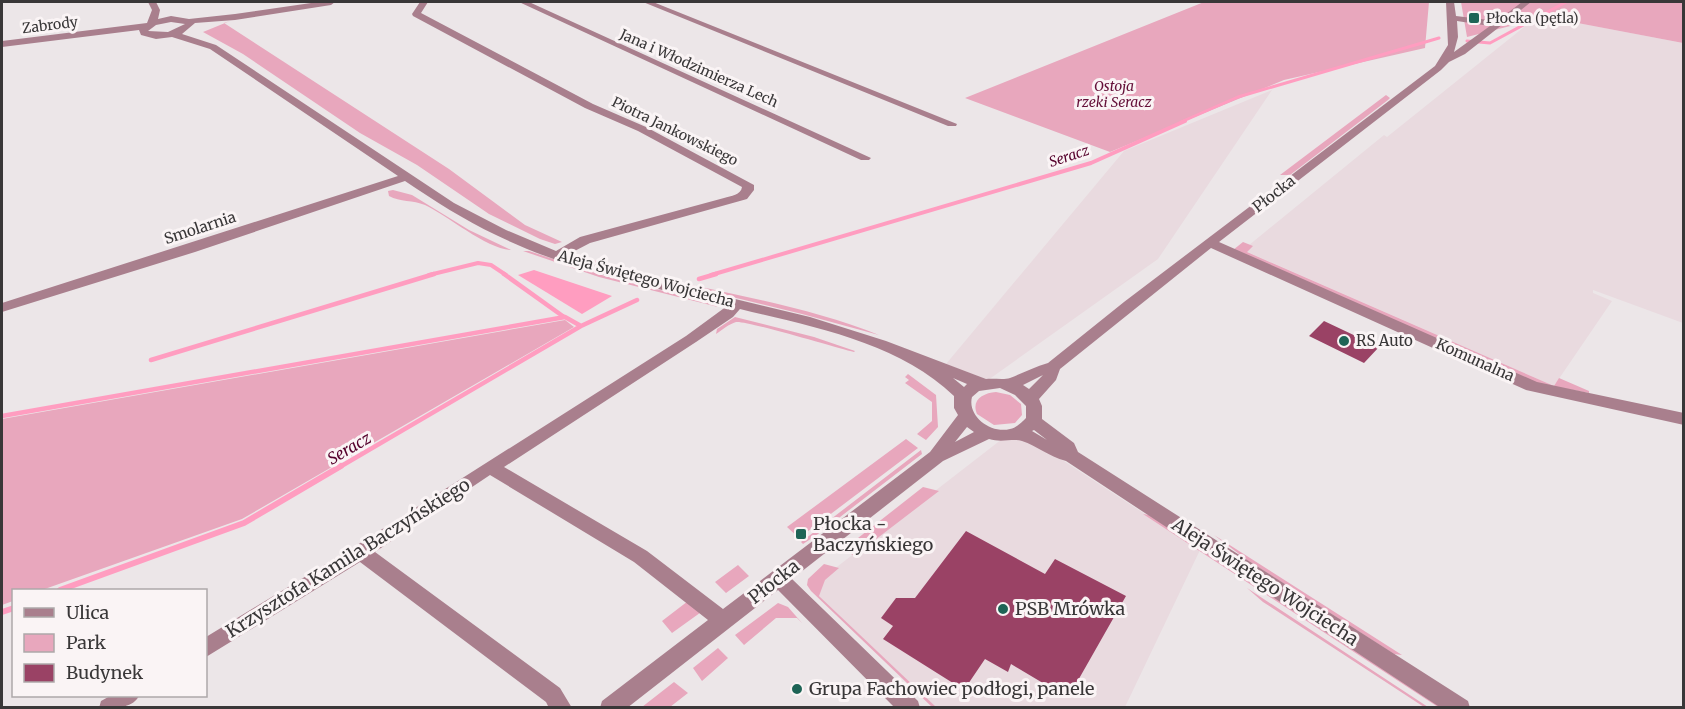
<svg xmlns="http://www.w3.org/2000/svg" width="1685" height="709" viewBox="0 0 1685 709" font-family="Merriweather,serif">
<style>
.built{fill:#e9dadf}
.green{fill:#e8a7bd}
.water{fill:#ff9dc0}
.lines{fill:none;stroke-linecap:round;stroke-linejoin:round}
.stream-far3{stroke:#ff9dc0;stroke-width:3}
.stream-far2{stroke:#ff9dc0;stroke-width:4}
.stream-far1{stroke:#ff9dc0;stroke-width:4.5}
.stream{stroke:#ff9dc0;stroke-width:6}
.building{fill:#9a4265}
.minor{fill:#a97f8d;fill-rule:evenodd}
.poi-dot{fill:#1e6456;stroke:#faf4f5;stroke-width:2}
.labels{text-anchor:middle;stroke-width:6;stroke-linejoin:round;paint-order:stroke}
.far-poi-label{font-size:14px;fill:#393738;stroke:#faf4f5;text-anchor:start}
.far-street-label{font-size:14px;fill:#393738;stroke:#faf4f5}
.far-park-label{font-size:14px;font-style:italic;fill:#640f38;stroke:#faf4f5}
.far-water-label{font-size:14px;font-style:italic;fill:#55002c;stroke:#faf4f5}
.street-label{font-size:15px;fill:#393738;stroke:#faf4f5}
.poi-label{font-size:15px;fill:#393738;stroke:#faf4f5;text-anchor:start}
.water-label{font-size:16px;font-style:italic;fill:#55002c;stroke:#faf4f5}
.near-poi-label{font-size:18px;fill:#393738;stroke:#faf4f5;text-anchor:start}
.near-street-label{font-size:18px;fill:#393738;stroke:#faf4f5}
</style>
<rect width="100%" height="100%" fill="#ece6e8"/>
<!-- built -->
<path class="built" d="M 1546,17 L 1683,43 L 1683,323 L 1593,290 L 1593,293 L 1612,301 L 1554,386 L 1243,250 L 1384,135 L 1387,137 L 1528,24 Z
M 1272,90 L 1158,259 L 988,380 L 946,364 L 1124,151 Z
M 1015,429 L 1200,550 L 1125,707 L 935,707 L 819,596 L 820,580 Z"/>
<!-- green -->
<path class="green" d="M 1204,2 L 1429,2 L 1425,48 L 1284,80 L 1110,152 L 965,98 Z
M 1461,2 L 1683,2 L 1683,43 L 1546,17 L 1467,37 Z
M 230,21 L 224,23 L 449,169 L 525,225 L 562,242 L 555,244 L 540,239 L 489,214 L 417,165 L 360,133 L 243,54 L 203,32 Z
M 1386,95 L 1390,98 L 1388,100 L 1290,175 L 1280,175 Z
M 393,190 L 412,195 L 469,230 L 511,250 C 487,249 448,216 425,205 C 413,200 400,202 389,196 L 388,191 Z
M 1243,242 L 1253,246 L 1247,252 L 1554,386 L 1559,378 L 1589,391 L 1589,393 L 1539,384 L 1233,250 Z
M 523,251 L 529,251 L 605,276 L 711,303 L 718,307 L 599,277 Z
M 572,253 C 672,288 782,296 879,335 L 802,314 L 613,268 L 578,258 Z
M 735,317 L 814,337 L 855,351 L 854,352 C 837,348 745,320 736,322 C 729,324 722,330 716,334 L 717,329 Z
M 565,320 L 574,327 L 242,519 L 42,590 L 14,590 L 13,601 L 2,605 L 2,419 Z
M 908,374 L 936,395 L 938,427 L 926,440 L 917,434 L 932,421 L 932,402 L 905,383 L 909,380 L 905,377 Z
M 996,392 L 1010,395 L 1021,404 L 1022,415 L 1015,423 L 994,425 L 977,414 C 971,400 983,393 996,392 Z
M 906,439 L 918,448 L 799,538 L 787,527 Z
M 921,450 L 922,454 L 818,534 L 803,544 L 801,542 Z
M 923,487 L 939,491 L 854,556 L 844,549 Z
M 1143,514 L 1149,515 L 1445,707 L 1438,707 Z
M 1214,535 L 1402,655 L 1394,654 L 1247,560 Z
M 824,564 L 839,568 L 825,580 L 819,596 L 936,707 L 932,707 L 811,591 L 807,585 L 808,579 Z
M 738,565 L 749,576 L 726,593 L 715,582 Z
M 1247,588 L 1428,707 L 1424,707 L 1263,602 Z
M 692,598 L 704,610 L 672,633 L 662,621 Z
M 778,603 L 788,607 L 802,623 L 797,618 L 776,618 L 744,645 L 735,635 Z
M 718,648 L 728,658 L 702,681 L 693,668 Z
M 674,682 L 688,693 L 670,707 L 642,707 Z"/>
<!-- water -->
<path class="water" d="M 534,270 L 612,296 L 582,314 L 518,275 Z"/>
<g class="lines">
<!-- stream-far3 -->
<path class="stream-far3" d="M 1467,41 L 1490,43 L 1566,2
M 1181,122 L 1238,97 L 1439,38"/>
<!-- stream-far2 -->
<path class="stream-far2" d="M 429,275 L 478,263 L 491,265 L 506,275
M 711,275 L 1091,163 L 1185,121"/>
<!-- stream-far1 -->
<path class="stream-far1" d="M 504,274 L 564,317
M 699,279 L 716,274
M 151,360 L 434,274
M 2,416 L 565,317 L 581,326
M 338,468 L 581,326 L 637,300"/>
<!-- stream -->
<path class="stream" d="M 60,590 L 244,523 L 341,466
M 2,612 L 14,608"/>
</g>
<!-- building -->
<path class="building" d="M 1324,321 L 1379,347 L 1364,363 L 1309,336 Z
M 966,531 L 1045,574 L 1055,559 L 1126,596 L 1068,698 L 1011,664 L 1008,672 L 985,659 L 964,690 L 883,639 L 893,626 L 881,618 L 896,598 L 915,598 Z"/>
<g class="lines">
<!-- minor -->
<path class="minor" d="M 148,2 L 156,2 L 160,10 L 158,19 L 171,16 L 189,19 L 235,14 L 318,2 L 335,2 L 331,5 L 235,20 L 195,23 L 182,34 L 216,45 L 454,203 L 506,230 L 556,251 L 580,237 L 724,198 C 731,196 741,195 742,187 L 638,131 L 585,108 L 413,16 L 412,14 L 420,2 L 428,2 L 421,13 L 593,104 L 646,127 L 754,185 L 754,190 L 747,199 L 590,243 L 567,255 L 615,270 L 810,317 L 886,341 L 986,379 C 993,378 1004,380 1010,378 C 1023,373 1034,367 1048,363 L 1124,302 L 1435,66 L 1448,45 L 1446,2 L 1454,2 L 1456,16 L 1497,21 L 1522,2 L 1531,2 L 1465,54 L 1449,62 L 1441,70 L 1219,242 L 1537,382 L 1684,413 L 1684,425 L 1526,390 L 1211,248 L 1060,369 L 1056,380 L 1039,399 L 1042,406 L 1042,419 L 1074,443 L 1078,452 L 1468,701 L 1470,708 L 1441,708 L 1066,461 C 1048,456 1037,446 1022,441 C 1013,438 1002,443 989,439 L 943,461 L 792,579 L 918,701 L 920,708 L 895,708 L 778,590 L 627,708 L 600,708 L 602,701 L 708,620 L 634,562 L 490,475 L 375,552 L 560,688 L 572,708 L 549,708 L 546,702 L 360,562 L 206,657 L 206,637 L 354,547 L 686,336 L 727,306 C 649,286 569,271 496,235 C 464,220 435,201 405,181 L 195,252 L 2,312 L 2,303 L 398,176 L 210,49 L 172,37 L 156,39 L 141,35 L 139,30 L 2,47 L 2,41 L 147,23 L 152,10 ZM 1457,21 L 1490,26 L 1454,52 L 1458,37 ZM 171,22 L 185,24 L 168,32 L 148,31 L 156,25 ZM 740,309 C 813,327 898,342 954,396 L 954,408 L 958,415 L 930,452 L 723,609 L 647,551 L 504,467 L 696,342 L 733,317 ZM 1043,375 L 1029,389 L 1023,385 ZM 953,378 L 967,384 L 964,387 ZM 1000,388 L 1015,395 L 1026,406 L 1026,418 C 1021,423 1016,428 1010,429 C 991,434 967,416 972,397 L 979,391 ZM 967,427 L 974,432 L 955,442 ZM 1034,430 L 1047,440 L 1032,431 Z
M 519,2 L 529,2 L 871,158 L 869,160 L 861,160 Z
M 643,2 L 653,2 L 957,124 L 956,126 L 948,126 Z
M 110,696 L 139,696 C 132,709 114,708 99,708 L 101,701 Z"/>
</g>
<!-- markers -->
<g class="poi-dot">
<rect x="1468" y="12" width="12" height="12" rx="3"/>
<circle cx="1344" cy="341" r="6"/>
<rect x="795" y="528" width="12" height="12" rx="3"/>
<circle cx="1003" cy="609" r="6"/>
<circle cx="797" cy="689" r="6"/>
</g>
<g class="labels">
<!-- far-poi labels -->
<g class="far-poi-label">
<text x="1486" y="23">Płocka (pętla)</text>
</g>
<!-- far-street labels -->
<g class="far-street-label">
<text transform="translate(50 25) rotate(-7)" y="5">Zabrody</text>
<text transform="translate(699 68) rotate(24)" y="5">Jana i Włodzimierza Lech</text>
<text transform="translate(675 131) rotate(26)" y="5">Piotra Jankowskiego</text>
</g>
<!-- far-park labels -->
<g class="far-park-label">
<text x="1114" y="91">Ostoja<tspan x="1114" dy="16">rzeki Seracz</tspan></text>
</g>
<!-- far-water labels -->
<g class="far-water-label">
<text transform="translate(1069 156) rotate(-18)" y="5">Seracz</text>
</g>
<!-- street labels -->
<g class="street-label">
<text transform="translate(1274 194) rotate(-38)" y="5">Płocka</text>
<text transform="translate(200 228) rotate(-18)" y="5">Smolarnia</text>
<text transform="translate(646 279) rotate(15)" y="5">Aleja Świętego Wojciecha</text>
<text transform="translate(1475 360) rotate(24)" y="5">Komunalna</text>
</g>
<!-- poi labels -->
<g class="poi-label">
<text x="1356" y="346">RS Auto</text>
</g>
<!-- water labels -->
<g class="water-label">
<text transform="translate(349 448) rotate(-30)" y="6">Seracz</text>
</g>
<!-- near-poi labels -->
<g class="near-poi-label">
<text x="813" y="530">Płocka -<tspan x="813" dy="21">Baczyńskiego</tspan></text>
<text x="1015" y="615">PSB Mrówka</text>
<text x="809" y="695">Grupa Fachowiec podłogi, panele</text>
</g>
<!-- near-street labels -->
<g class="near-street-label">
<text transform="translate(348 558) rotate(-32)" y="6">Krzysztofa Kamila Baczyńskiego</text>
<text transform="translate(774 582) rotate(-38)" y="6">Płocka</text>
<text transform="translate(1265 582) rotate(33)" y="6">Aleja Świętego Wojciecha</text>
</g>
</g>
<!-- border -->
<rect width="1685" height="709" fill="none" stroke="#393738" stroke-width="6"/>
<!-- legend -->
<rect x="12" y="589" width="195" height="108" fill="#faf4f5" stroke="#ada8a9" stroke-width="1.5"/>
<rect x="24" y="608" width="30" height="9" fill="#a97f8d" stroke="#ada8a9" stroke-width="1.5"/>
<text x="66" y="619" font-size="18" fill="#393738">Ulica</text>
<rect x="24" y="634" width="30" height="18" fill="#e8a7bd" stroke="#ada8a9" stroke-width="1.5"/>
<text x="66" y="649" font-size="18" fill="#393738">Park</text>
<rect x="24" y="664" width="30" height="18" fill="#9a4265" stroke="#ada8a9" stroke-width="1.5"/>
<text x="66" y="679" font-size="18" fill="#393738">Budynek</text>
</svg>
